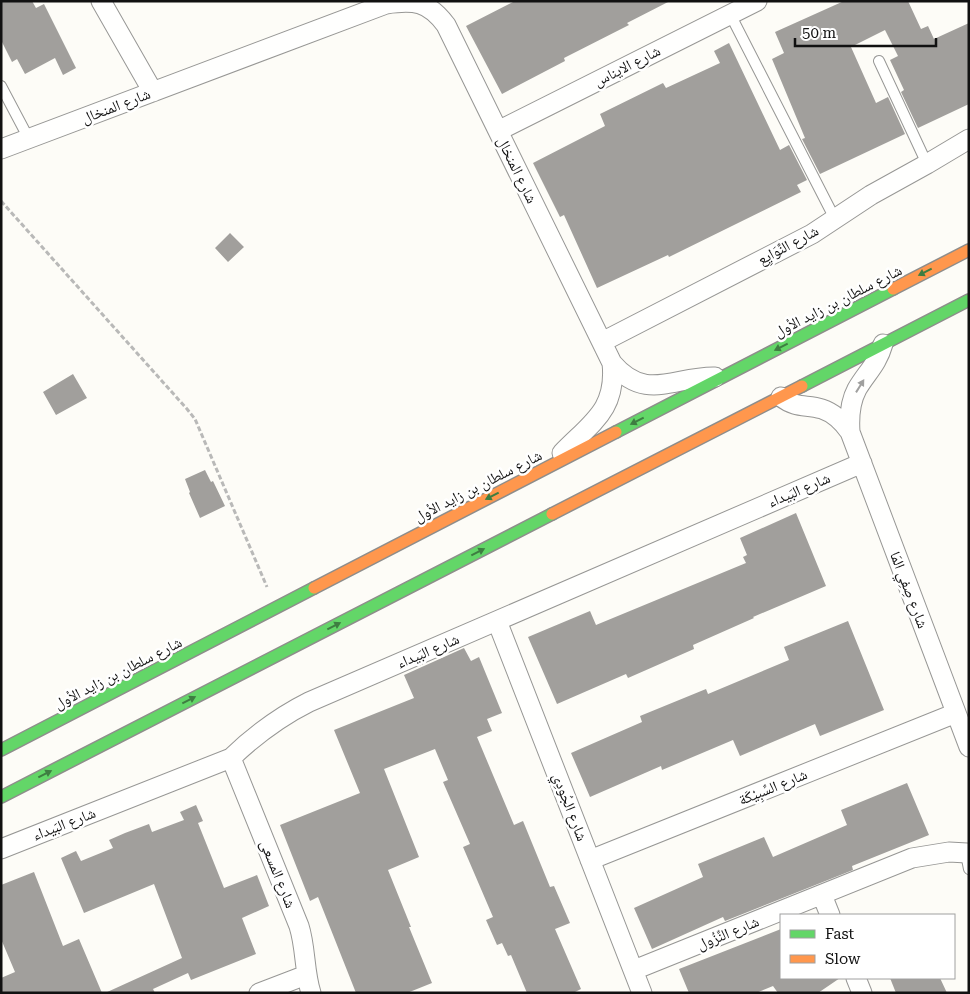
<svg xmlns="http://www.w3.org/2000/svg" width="970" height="994" viewBox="0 0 970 994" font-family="'Roboto Serif','Noto Naskh Arabic',serif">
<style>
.building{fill:#a19f9c}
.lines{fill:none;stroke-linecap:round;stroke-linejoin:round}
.lane-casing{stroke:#979795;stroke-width:12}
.street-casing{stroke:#979795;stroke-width:21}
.fast-casing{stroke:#8e8d8b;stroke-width:14}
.slow-casing{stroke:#8e8d8b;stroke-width:14}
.path{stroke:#b9b9b8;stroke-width:3;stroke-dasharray:5 2.5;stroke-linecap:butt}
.lane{stroke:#fffffe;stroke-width:10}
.street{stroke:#fffffe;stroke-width:19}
.fast{stroke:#63d668;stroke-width:11}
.slow{stroke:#ff974d;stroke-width:11}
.oneway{fill:#3e7d41}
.oneway2{fill:#a0a09f}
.labels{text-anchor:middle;stroke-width:5;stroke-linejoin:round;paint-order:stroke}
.street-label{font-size:15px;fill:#111;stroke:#fff}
</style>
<rect width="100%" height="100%" fill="#fdfcf7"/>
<!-- building -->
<path class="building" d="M 1,1 L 32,1 L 36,8 L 44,4 L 76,68 L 63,75 L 55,58 L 25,74 L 17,59 L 12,62 L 1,40 Z
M 515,1 L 670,1 L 627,23 L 629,25 L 564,58 L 565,61 L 502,94 L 466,26 Z
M 844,1 L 908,1 L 921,29 L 928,26 L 934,39 L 969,23 L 969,104 L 918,128 L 901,92 L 904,90 L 890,60 L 898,56 L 885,30 L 851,47 L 876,103 L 888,97 L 905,134 L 820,174 L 802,139 L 805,138 L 772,59 L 784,53 L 775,32 Z
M 729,43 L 780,150 L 789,145 L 807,180 L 797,185 L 801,192 L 669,257 L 668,255 L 597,288 L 564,215 L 560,217 L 533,163 L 605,126 L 600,114 L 663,83 L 666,88 L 720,63 L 714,51 Z
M 230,233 L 244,247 L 228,262 L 215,248 Z
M 73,374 L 87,398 L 56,415 L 43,392 Z
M 205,470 L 211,482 L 213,481 L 225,506 L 200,518 L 189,493 L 190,492 L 185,479 Z
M 796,513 L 826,586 L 753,617 L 754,618 L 693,645 L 694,649 L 628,678 L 626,674 L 557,704 L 528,637 L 590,611 L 596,625 L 746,563 L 743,557 L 747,555 L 740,538 Z
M 848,621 L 884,710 L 820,736 L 815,724 L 740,756 L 733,740 L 662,770 L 661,766 L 590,797 L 571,753 L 642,722 L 640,716 L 706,689 L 708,694 L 789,660 L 784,647 Z
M 464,648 L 471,661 L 479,657 L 502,713 L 487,719 L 492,731 L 477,737 L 514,825 L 523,821 L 550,887 L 554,886 L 570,923 L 555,929 L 581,989 L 573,993 L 527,993 L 511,955 L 508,956 L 502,943 L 497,945 L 486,920 L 493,917 L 463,847 L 470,844 L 443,782 L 448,780 L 435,749 L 384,769 L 419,857 L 388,870 L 411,927 L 409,927 L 432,983 L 407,993 L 356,993 L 318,897 L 310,901 L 280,825 L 360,793 L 334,730 L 414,698 L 404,675 Z
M 907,783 L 929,835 L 852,866 L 853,870 L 725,921 L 723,917 L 652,949 L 634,908 L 703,877 L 698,864 L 764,837 L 773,857 L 847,825 L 841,810 Z
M 196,805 L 203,821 L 198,823 L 224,888 L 257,875 L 269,906 L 242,918 L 256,954 L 191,980 L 188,973 L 153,989 L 155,993 L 105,993 L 182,958 L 154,884 L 84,913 L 61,858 L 76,851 L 81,861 L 113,848 L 109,840 L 125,833 L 149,824 L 152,832 L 184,820 L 180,812 Z
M 34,872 L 63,946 L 79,939 L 102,993 L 1,993 L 1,978 L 15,972 L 1,939 L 1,885 Z
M 781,929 L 781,978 L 840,978 L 818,993 L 778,993 L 773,986 L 756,993 L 689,993 L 679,969 Z
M 890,978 L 940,978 L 947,993 L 896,993 Z"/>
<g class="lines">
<defs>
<path id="lane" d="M 730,14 L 835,219
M 879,61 L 927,164
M 1,86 L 29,139
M 968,850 L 967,859 L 969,869"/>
<path id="street" d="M 101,1 L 153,92
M 498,131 L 757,1
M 1,149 L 386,4 C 414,0 428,1 446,25 L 612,363 C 646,403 674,376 715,377
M 602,342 L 812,234 L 871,195 L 927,164 L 969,139
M 781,397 C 797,409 806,404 822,409 C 834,413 843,422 850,432 L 969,747
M 850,432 C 849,417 850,402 857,389 C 867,372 877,365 883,344
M 562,453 C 591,423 617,410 612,363
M 497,621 L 642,993
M 231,758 L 299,926 C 306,948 304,971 311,993
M 1,849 L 231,758 C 255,735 279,717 309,702 L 862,463
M 590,860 L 956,713
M 822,895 L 830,915
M 634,970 L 912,858 L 949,852 L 967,853
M 856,978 L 862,993
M 259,993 L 306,975"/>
<path id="fast" d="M 802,386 L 969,300
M 616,432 L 893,289
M 1,750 L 314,588
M 1,797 L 552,514"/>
<path id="slow" d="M 893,289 L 969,250
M 552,514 L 802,386
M 314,588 L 616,432"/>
</defs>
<!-- lane casing -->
<use href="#lane" class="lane-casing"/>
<!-- street casing -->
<use href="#street" class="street-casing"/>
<!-- fast casing -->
<use href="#fast" class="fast-casing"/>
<!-- slow casing -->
<use href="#slow" class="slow-casing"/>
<!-- path -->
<path class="path" d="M 1,201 L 187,409 L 195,419 L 267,587"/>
<!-- lane -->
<use href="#lane" class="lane"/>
<!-- street -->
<use href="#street" class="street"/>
<!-- fast -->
<use href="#fast" class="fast"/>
<!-- slow -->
<use href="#slow" class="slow"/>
</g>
<!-- one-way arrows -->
<defs><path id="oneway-solid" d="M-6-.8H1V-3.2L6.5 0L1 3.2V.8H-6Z" transform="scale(1.25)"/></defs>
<g class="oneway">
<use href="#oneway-solid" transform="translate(925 272) rotate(153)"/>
<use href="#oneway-solid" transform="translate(781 347) rotate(153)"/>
<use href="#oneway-solid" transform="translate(637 421) rotate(153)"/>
<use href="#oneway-solid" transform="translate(492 496) rotate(153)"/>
<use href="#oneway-solid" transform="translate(478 552) rotate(-27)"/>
<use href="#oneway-solid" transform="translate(334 626) rotate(-27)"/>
<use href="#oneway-solid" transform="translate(189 700) rotate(-27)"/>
<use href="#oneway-solid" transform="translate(45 774) rotate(-27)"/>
</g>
<use class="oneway2" href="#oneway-solid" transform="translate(860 386) rotate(-58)"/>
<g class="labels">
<!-- street labels -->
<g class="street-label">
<text transform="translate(627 66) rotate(-27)" y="5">شارع الايناس</text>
<text transform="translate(116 106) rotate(-21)" y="5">شارع المنخال</text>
<text transform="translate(517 170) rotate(64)" y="5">شارع المنخال</text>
<text transform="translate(788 245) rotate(-28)" y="5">شارع النِّوَايِع</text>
<text transform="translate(838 301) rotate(-27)" y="5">شارع سلطان بن زايد الأول</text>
<text transform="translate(478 486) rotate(-27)" y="5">شارع سلطان بن زايد الأول</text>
<text transform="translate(799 490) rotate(-23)" y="5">شارع البَيداء</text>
<text transform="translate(909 590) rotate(69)" y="5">شارع صِفِي المَا</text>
<text transform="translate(428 651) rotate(-23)" y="5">شارع البَيداء</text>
<text transform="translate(118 673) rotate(-27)" y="5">شارع سلطان بن زايد الأول</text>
<text transform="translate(773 787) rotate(-22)" y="5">شارع السِّبِيْكَة</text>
<text transform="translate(570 807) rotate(69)" y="5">شارع الجُودِي</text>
<text transform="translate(64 824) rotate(-21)" y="5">شارع البَيداء</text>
<text transform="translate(278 874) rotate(68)" y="5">شارع المسعى</text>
<text transform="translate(728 933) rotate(-22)" y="5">شارع النِّزُول</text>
</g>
</g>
<!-- border -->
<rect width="970" height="994" fill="none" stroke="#111111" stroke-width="5"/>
<!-- legend -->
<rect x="780" y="914" width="175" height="65" fill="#ffffff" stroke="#a0a0a0"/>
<rect x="790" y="930" width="25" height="8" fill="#63d668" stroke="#a0a0a0"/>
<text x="825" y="939" font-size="15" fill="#111111">Fast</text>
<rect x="790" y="955" width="25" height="8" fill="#ff974d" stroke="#a0a0a0"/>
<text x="825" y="964" font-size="15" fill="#111111">Slow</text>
<!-- scale -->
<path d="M795 38v8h141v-8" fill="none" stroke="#111111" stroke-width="2.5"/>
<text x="802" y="38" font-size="15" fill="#111111" stroke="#ffffff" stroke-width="4" paint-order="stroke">50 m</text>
</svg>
